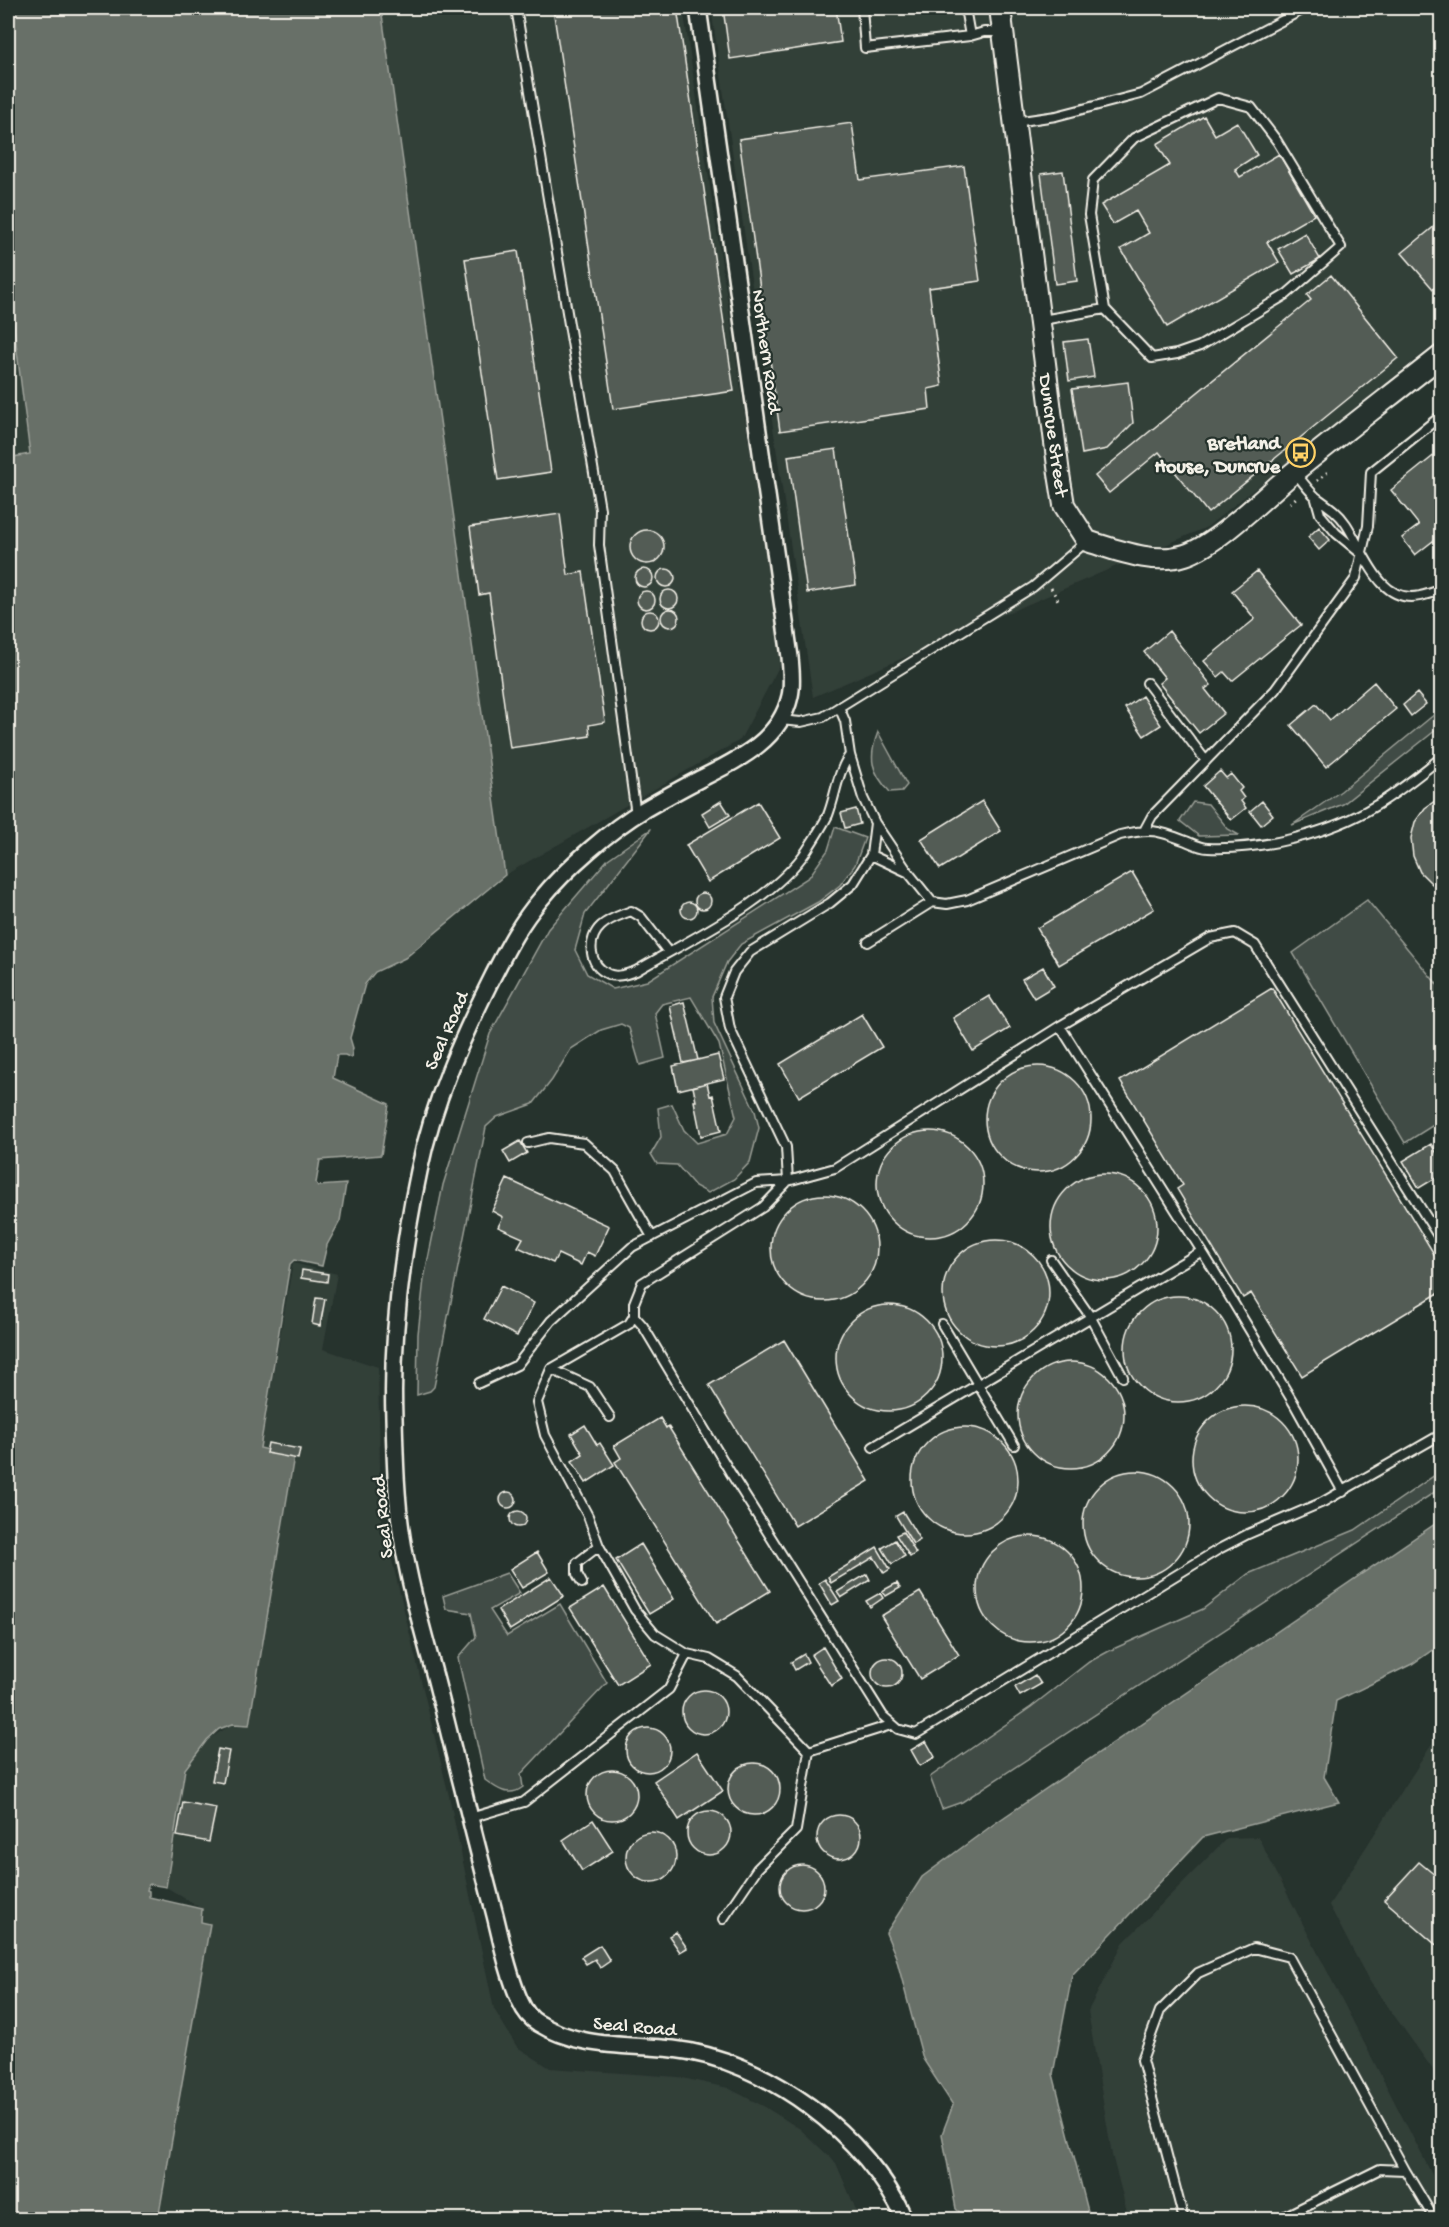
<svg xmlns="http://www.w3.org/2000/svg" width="1449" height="2227" viewBox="0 0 1449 2227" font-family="'Gochi Hand',sans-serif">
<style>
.built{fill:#333f39}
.green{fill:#414b45;stroke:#9a9e96;stroke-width:1.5}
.water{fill:#676f68;stroke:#9fa39b;stroke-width:1.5}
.building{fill:#525c55;stroke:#f4f1e8;stroke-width:1.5}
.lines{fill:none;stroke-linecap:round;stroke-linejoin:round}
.service-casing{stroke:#f4f1e8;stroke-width:12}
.minor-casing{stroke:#f4f1e8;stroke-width:20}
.tertiary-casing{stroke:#f4f1e8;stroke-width:24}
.path{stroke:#f4f1e8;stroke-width:3;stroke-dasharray:1.5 4.5;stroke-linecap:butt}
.service{stroke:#26332d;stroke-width:8}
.minor{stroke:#26332d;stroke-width:15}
.tertiary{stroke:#26332d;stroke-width:20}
.labels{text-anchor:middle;stroke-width:4.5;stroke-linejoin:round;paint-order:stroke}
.street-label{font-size:20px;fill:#f4f1e8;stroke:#26332d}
.poi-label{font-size:20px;font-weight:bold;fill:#f4f1e8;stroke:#26332d;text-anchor:end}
</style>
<rect width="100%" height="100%" fill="#26332d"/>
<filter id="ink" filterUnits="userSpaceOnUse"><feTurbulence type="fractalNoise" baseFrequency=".0167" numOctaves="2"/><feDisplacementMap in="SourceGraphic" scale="12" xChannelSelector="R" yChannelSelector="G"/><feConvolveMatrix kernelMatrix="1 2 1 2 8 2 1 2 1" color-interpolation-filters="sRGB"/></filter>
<g filter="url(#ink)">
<!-- built -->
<path class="built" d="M 381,8 L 683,8 L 782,661 L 740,740 L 505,875 Z
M 711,8 L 1441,8 L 1441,339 L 1207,527 L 813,697 Z
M 8,280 L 30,454 L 8,458 Z
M 293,1263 L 337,1274 L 323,1349 L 378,1367 L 381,1515 L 449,1796 L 494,2009 L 517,2047 L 550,2068 L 678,2077 L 728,2088 L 765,2107 L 800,2129 L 836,2163 L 860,2219 L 157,2220 L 210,1924 L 200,1922 L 202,1909 L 166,1887 L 185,1769 L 207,1740 L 233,1724 L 249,1725 L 294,1457 L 260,1448 Z
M 1441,1730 L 1441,2081 L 1368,1979 L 1329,1905 Z
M 1258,1837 L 1441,2192 L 1441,2219 L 1129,2219 L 1112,2155 L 1088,2011 L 1123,1943 L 1227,1838 Z"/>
<!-- green -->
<path class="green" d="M 1441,709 L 1441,726 L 1343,804 L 1292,825 L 1341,791 Z
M 878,732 L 907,785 L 902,791 L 890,792 C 871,772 868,758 878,732 Z
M 1193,802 L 1208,804 L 1228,829 L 1239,835 L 1199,836 L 1180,821 Z
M 835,827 L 865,838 L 855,865 L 840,885 L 818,902 L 741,944 L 727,962 L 712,997 L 714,1023 L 755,1111 L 759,1128 L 750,1162 L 734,1179 L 708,1193 L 695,1186 L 677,1165 L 657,1164 L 651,1154 L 661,1137 L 658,1108 L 672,1104 L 684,1130 L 697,1143 L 727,1134 L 736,1117 L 719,1044 L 691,997 L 662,1004 L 655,1013 L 665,1058 L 640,1065 L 629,1028 L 621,1024 L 601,1030 L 571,1049 L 552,1080 L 533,1104 L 497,1117 L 486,1127 L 434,1387 L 430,1391 L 417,1395 L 418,1334 L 424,1279 L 443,1185 L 490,1034 L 548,929 L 608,859 L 651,829 L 585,914 L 575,950 L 587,974 L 613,989 L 647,981 L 809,877 L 828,850 Z
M 1367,900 L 1441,989 L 1441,1131 L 1435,1124 L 1405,1143 L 1293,953 Z
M 1441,1471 L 1441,1488 L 962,1802 L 942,1809 L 930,1777 L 1031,1707 L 1089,1662 L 1111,1650 L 1203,1609 L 1248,1574 L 1355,1530 Z
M 507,1573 L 520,1593 L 490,1610 L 507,1636 L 560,1604 L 607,1683 L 521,1774 L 523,1787 C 509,1798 497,1789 485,1780 L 458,1658 L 476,1637 L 471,1613 L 446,1609 L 443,1596 Z"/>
<!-- water -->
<path class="water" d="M 8,8 L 381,8 L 505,875 L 405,958 L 375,972 L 365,984 L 350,1038 L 353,1048 L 351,1058 L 345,1055 L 337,1055 L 333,1078 L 389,1104 L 381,1155 L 320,1160 L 316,1183 L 318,1186 L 346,1184 L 340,1221 L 327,1245 L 322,1266 L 294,1260 L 290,1264 L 260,1448 L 294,1456 L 249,1725 L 233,1724 L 219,1729 L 207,1740 L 185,1769 L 166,1887 L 149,1884 L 147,1890 L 149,1891 L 149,1897 L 202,1909 L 201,1922 L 210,1924 L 158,2219 L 8,2219 L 8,458 L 30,454 L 8,280 Z
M 1441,1520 L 1441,1644 L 1412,1664 L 1336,1701 L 1324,1777 L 1339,1802 L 1203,1837 L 1072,1975 L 1053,2074 L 1090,2219 L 966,2219 L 956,2209 L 942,2134 L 953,2105 L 923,2059 L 896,1957 L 886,1933 L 922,1877 L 994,1824 Z"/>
<!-- building -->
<path class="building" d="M 553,8 L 677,8 L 734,391 L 613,409 Z
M 723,8 L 836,8 L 841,42 L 730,59 Z
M 1204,116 L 1215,135 L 1237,122 L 1257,155 L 1235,169 L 1240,177 L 1279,154 L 1314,215 L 1267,242 L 1279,262 L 1167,327 L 1121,249 L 1149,233 L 1136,211 L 1113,224 L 1101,205 L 1170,165 L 1157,144 Z
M 852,123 L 860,180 L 964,166 L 980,281 L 929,288 L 942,386 L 928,389 L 930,409 L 780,431 L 739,139 Z
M 1063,171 L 1077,281 L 1055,284 L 1041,174 Z
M 1436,225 L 1442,232 L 1442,282 L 1433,289 L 1402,253 Z
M 1305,233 L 1320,259 L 1293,274 L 1278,249 Z
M 518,251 L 551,472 L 498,480 L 465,259 Z
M 1331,275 L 1398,358 L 1208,513 L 1159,452 L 1109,493 L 1095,476 L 1311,300 L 1307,295 Z
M 1088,339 L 1094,377 L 1069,381 L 1064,342 Z
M 1128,382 L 1133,423 L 1107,449 L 1082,454 L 1072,389 Z
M 836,449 L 856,585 L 807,593 L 788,456 Z
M 1442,449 L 1442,541 L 1437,545 L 1433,541 L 1415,555 L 1402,538 L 1419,525 L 1391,490 Z
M 560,514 L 568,575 L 583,572 L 605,722 L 589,725 L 590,736 L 510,748 L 489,593 L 479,595 L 470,527 Z
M 1319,527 L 1330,540 L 1319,550 L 1308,537 Z
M630 547a17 17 0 1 1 34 0a17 17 0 1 1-34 0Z
M657 578a9 9 0 1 1 18 0a9 9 0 1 1-18 0Z
M635 578a9 9 0 1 1 18 0a9 9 0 1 1-18 0Z
M 1257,571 L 1301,625 L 1232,681 L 1224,672 L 1218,677 L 1204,661 L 1255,619 L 1232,591 Z
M660 599a9 9 0 1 1 18 0a9 9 0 1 1-18 0Z
M637 600a9 9 0 1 1 18 0a9 9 0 1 1-18 0Z
M661 618a9 9 0 1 1 18 0a9 9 0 1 1-18 0Z
M641 620a9 9 0 1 1 18 0a9 9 0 1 1-18 0Z
M 1169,631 L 1211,685 L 1205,689 L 1224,713 L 1199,733 L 1159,683 L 1165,678 L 1144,652 Z
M 1374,682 L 1396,709 L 1326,767 L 1291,725 L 1316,704 L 1330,720 Z
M 1417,693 L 1426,704 L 1411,716 L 1403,705 Z
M 1142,696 L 1161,725 L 1144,736 L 1125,708 Z
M 1220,771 L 1226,778 L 1231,774 L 1242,788 L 1239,791 L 1244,798 L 1241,801 L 1246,808 L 1231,820 L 1203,786 Z
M 1442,796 L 1442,890 L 1432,884 L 1420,872 L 1413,856 L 1411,838 L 1415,822 L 1425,808 Z
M 721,801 L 730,815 L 710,827 L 702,813 Z
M 982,801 L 1001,831 L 940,869 L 921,839 Z
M 1262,801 L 1273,815 L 1261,825 L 1250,811 Z
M 758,802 L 780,838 L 708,882 L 686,845 Z
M 856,809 L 860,824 L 845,828 L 841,813 Z
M 1132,872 L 1154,909 L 1059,965 L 1037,928 Z
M695 901a8 8 0 1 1 16 0a8 8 0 1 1-16 0Z
M681 910a8 8 0 1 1 16 0a8 8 0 1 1-16 0Z
M 1043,967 L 1054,986 L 1034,998 L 1022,979 Z
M 1272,988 L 1442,1267 L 1442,1291 L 1302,1376 L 1251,1293 L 1243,1298 L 1177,1189 L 1183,1185 L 1120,1081 Z
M 989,996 L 1010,1028 L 973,1051 L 953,1018 Z
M 684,1002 L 698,1060 L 683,1063 L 670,1006 Z
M 862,1014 L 882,1047 L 799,1097 L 780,1064 Z
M 718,1055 L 724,1079 L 678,1090 L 673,1066 Z
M985 1119a53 53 0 1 1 106 0a53 53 0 1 1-106 0Z
M 707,1083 L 710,1096 L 713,1095 L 721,1131 L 701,1136 L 694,1101 L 696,1101 L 693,1087 Z
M877 1184a53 53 0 1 1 106 0a53 53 0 1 1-106 0Z
M 520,1141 L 527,1153 L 510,1163 L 503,1151 Z
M 1431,1144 L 1442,1161 L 1442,1174 L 1419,1188 L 1403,1161 Z
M1051 1227a53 53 0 1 1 106 0a53 53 0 1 1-106 0Z
M 507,1179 L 609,1226 L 595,1256 L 587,1252 L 581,1265 L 558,1254 L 553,1263 L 518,1247 L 523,1238 L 498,1227 L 503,1217 L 492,1211 Z
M771 1248a53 53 0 1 1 106 0a53 53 0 1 1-106 0Z
M943 1293a53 53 0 1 1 106 0a53 53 0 1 1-106 0Z
M 302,1270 L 328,1274 L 327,1282 L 301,1278 Z
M 501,1286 L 534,1303 L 517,1336 L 484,1319 Z
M1125 1349a53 53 0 1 1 106 0a53 53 0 1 1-106 0Z
M 316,1298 L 325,1299 L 320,1326 L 312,1324 Z
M836 1358a53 53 0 1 1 106 0a53 53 0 1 1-106 0Z
M 784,1340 L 869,1481 L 795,1526 L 709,1385 Z
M1018 1415a53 53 0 1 1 106 0a53 53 0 1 1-106 0Z
M1192 1459a53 53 0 1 1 106 0a53 53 0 1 1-106 0Z
M 660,1418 L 666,1428 L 668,1426 L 770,1591 L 716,1624 L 615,1462 L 621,1458 L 614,1446 Z
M 585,1425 L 597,1445 L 600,1443 L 614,1465 L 586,1483 L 572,1461 L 583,1454 L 571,1434 Z
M912 1480a53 53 0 1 1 106 0a53 53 0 1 1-106 0Z
M 268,1443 L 300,1449 L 298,1459 L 266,1453 Z
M1083 1524a53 53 0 1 1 106 0a53 53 0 1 1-106 0Z
M500 1500a8 8 0 1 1 16 0a8 8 0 1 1-16 0Z
M510 1519a8 8 0 1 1 16 0a8 8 0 1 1-16 0Z
M 903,1512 L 920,1540 L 913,1544 L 896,1516 Z
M 903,1532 L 916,1553 L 910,1557 L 896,1535 Z
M977 1589a53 53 0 1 1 106 0a53 53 0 1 1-106 0Z
M 895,1540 L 905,1556 L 892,1564 L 882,1548 Z
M 641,1544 L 674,1599 L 649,1614 L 616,1560 Z
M 877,1547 L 890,1569 L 884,1573 L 874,1557 L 831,1583 L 828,1577 Z
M 537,1552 L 549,1572 L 522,1588 L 510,1569 Z
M 867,1574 L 870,1580 L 841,1598 L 837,1592 Z
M 551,1577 L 564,1596 L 510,1630 L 498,1610 Z
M 825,1579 L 839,1601 L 832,1605 L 819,1583 Z
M 897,1583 L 900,1588 L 886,1596 L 882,1591 Z
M 604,1587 L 651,1664 L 618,1685 L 570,1608 Z
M 920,1592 L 959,1655 L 920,1679 L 881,1616 Z
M 880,1593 L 883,1598 L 870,1607 L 866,1601 Z
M 823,1647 L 842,1679 L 831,1686 L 811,1655 Z
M 804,1654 L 808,1662 L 795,1670 L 791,1662 Z
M872 1673a15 15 0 1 1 30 0a15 15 0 1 1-30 0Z
M 1035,1675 L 1041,1684 L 1020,1696 L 1015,1687 Z
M682 1712a22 22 0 1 1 44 0a22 22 0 1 1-44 0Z
M626 1750a22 22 0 1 1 44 0a22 22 0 1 1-44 0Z
M 926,1741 L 935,1757 L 920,1766 L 911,1750 Z
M 218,1749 L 229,1751 L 223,1783 L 212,1781 Z
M 697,1752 L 723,1791 L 679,1820 L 654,1781 Z
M728 1789a26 26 0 1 1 52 0a26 26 0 1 1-52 0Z
M587 1795a25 25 0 1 1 50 0a25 25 0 1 1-50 0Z
M 183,1802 L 216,1808 L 209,1842 L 177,1836 Z
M687 1833a22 22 0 1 1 44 0a22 22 0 1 1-44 0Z
M817 1837a22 22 0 1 1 44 0a22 22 0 1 1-44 0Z
M 593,1820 L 613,1851 L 582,1871 L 563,1840 Z
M626 1857a25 25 0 1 1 50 0a25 25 0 1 1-50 0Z
M 1419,1862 L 1442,1881 L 1442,1950 L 1384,1900 Z
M780 1887a22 22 0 1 1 44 0a22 22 0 1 1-44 0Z
M 676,1932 L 687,1948 L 680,1952 L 669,1936 Z
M 600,1945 L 610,1961 L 600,1968 L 595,1959 L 586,1964 L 581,1957 Z"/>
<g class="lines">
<defs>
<path id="service" d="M 516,8 L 600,509 L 599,545 L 636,815
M 862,8 L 865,48 L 970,36 L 984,32 L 1002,32
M 965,8 L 970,36
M 1015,122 L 1056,116 L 1141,94 L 1306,8
M 1042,320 L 1105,309 L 1089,215 L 1093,180 L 1134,138 L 1218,98 L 1251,107 L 1277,141 L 1341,247 L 1287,294 L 1200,346 L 1177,354 L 1152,358 L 1105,309
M 1295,472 C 1301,480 1308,490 1316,497 C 1327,505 1338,512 1346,524 C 1364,551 1379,605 1420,596 C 1428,594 1435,593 1442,588
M 1315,496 L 1320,514 L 1336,533 L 1359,552
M 1147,683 L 1206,761
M 780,720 L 801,722 L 823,717 L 1033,587 L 1086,542
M 875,823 L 908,872 L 932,902 L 947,904 L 967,900 L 1120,835 C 1151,828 1157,830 1186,841 C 1193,844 1201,848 1208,848 C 1262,850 1329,834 1375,806 C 1399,792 1420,774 1442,757
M 1145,829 L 1152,816 L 1275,690 L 1356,578 L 1368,526 L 1371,472 L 1442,415
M 871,855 L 907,872
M 868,942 L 932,902
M 668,952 L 641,917 L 631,911 C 621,915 610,918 601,926 C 587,939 588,965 608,974 C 617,978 627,974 636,971 C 690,939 772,902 807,850 C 814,839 822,827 828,815 C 836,795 837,772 850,755
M 1060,1026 L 1213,1269 L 1296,1407 L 1343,1492
M 528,1143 L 549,1138 L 584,1143 L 615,1171 L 652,1237
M 1051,1260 L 1090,1316 L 1123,1377
M 634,1316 L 643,1326 L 730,1472 L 883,1716 L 898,1729 L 916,1734 L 1219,1549 L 1248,1534 L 1323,1502 L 1442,1434
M 942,1324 L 1014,1445
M 551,1369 L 590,1387 L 610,1417
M 479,1383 L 517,1365 L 551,1321 L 632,1247 L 756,1183 L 788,1181 L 835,1168 L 1060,1026 L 1210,938 L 1235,933 L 1255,945 L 1442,1242
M 873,1447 L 1202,1251
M 582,1583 L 577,1574 L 577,1563 L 599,1546
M 809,1751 L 891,1725
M 470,1818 L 524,1802 L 669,1689 L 687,1654
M 723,1919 L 757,1869 L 796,1830 L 809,1751 L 737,1676 L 709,1659 L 687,1654 L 655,1634 L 635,1610 L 599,1546 L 588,1516 L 545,1435 L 537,1402 L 551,1369 L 629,1324 L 634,1316 L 634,1303 L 642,1283 L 763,1207 L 788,1181 L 786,1147 L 730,1029 L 724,997 L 734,972 L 750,952 L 830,903 L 853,884 L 871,855 L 875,823 L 863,798 L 850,755 L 845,721 L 839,707
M 1184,2220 L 1142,2060 L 1160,2011 L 1198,1973 L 1254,1948 L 1289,1957 L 1405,2170
M 1277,2220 L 1380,2169 L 1405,2170 L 1435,2220"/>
<path id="minor" d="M 698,8 L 790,657 C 791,670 793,683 790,696 C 780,742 735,761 698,780 C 680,789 663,799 645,809 C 611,829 565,869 540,900 C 520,923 507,949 493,976 C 462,1038 433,1102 419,1171 C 402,1252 391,1335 394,1418 C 395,1457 396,1499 402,1537 C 409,1583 422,1628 434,1673 C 444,1711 453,1750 463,1789 C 473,1831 484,1873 495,1915 C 502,1943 508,1974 520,2001 C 524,2010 529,2018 538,2023 C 580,2049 627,2044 673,2049 C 765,2059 868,2135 905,2220"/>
<path id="tertiary" d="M 1000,8 L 1059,474 L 1064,505 L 1087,541 C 1117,550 1153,565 1185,555 C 1217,545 1267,494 1294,472 C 1343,432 1393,394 1442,355"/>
</defs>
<!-- service casing -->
<use href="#service" class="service-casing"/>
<!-- minor casing -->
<use href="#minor" class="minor-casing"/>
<!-- tertiary casing -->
<use href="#tertiary" class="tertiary-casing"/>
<!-- path -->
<path class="path" d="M 1317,481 L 1330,470
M 1290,503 L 1298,496
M 1051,588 L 1058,600"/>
<!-- service -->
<use href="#service" class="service"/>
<!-- minor -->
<use href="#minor" class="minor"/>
<!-- tertiary -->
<use href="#tertiary" class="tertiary"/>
</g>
</g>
<!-- icons -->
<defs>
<symbol id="bus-ring" viewBox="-11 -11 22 22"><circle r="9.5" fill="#26332d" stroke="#ffd166" stroke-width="1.5"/><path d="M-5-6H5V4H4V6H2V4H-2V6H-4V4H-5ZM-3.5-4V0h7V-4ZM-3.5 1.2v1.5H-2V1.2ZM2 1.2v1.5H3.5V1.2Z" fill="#ffd166"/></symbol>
</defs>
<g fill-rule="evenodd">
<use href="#bus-ring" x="1284" y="436" width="33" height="33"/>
</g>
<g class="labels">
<!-- street labels -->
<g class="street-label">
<text transform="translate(768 351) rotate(82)" y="7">Northern Road</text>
<text transform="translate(1055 435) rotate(82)" y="7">Duncrue Street</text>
<text transform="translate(445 1030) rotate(-66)" y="7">Seal Road</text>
<text transform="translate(381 1517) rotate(-96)" y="7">Seal Road</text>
<text transform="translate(635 2025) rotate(5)" y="7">Seal Road</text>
</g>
<!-- poi labels -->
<g class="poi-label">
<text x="1280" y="449">Bretland<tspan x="1280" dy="23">House, Duncrue</tspan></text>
</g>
</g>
<!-- margin -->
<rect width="1449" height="2227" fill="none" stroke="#26332d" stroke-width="30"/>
<rect x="15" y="15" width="1419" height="2197" fill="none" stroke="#f4f1e8" stroke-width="2" filter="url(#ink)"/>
</svg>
